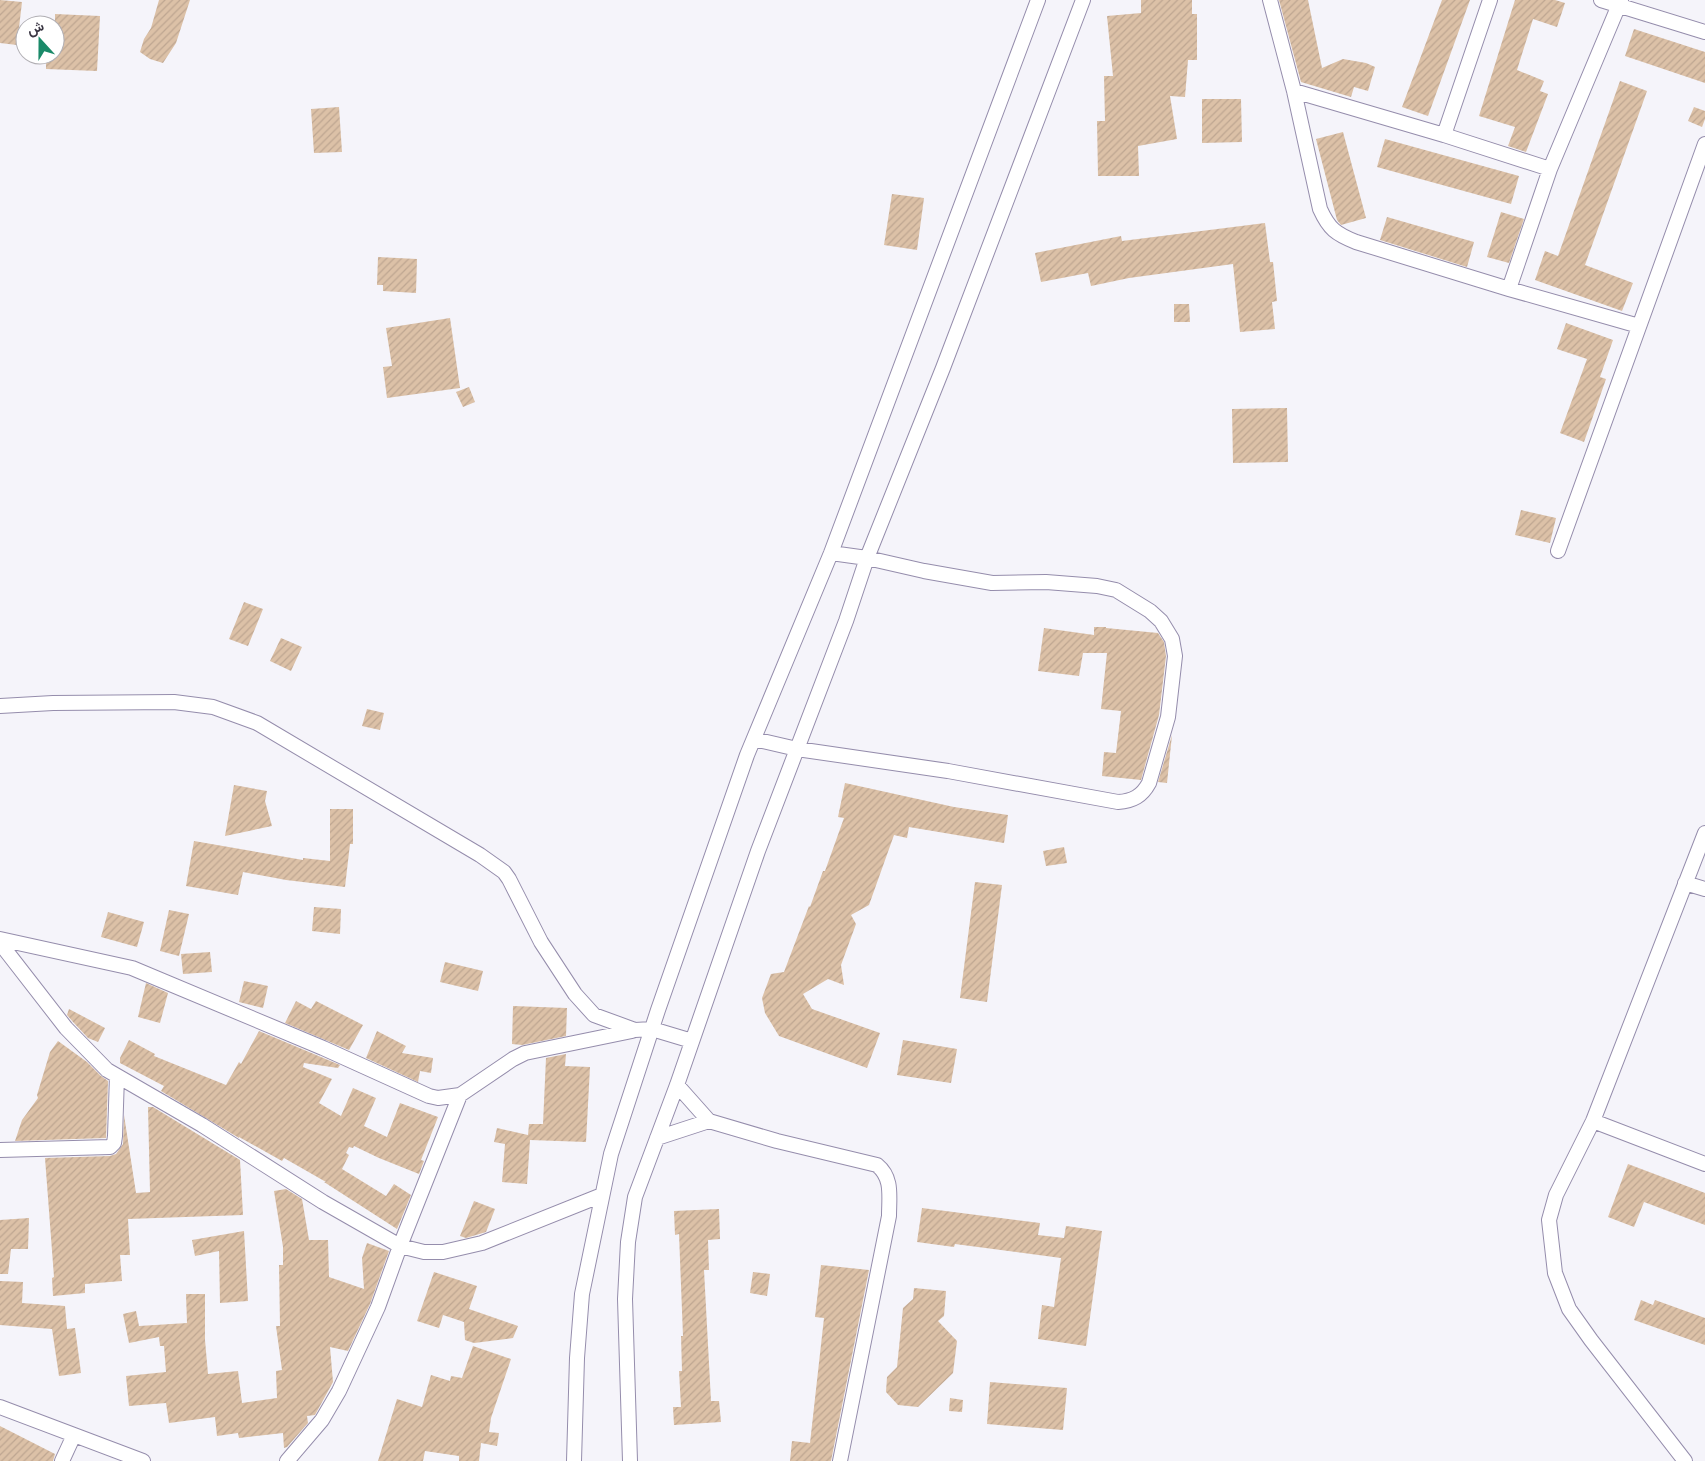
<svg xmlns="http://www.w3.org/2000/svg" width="1705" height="1461" viewBox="0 0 1705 1461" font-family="'Playfair Display',Vazirmatn,serif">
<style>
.building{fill:url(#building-hatch)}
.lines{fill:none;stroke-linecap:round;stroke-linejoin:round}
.street-casing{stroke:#958dac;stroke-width:16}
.street{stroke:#fff;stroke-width:14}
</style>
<defs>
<pattern id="building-hatch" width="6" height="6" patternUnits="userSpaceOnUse" patternTransform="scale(1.25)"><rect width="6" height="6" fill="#dcc1a7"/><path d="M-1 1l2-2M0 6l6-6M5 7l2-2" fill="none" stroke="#bea691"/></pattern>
</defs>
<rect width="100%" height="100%" fill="#f5f4fa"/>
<!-- building -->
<path class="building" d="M 0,0 L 22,2 L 17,45 L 0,43 Z
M 159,0 L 190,0 L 176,43 L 163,63 L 150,59 L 140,52 L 144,39 L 151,28 Z
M 1141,0 L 1192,0 L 1192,14 L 1197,14 L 1197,60 L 1188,60 L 1185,97 L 1170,96 L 1177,139 L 1138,146 L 1139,176 L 1098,176 L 1097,121 L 1105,121 L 1104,76 L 1113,76 L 1107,16 L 1141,13 Z
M 1279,0 L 1308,0 L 1322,68 L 1343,59 L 1366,63 L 1375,67 L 1368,91 L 1354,87 L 1351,97 L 1301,82 Z
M 1442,0 L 1470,0 L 1428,116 L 1402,107 Z
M 1515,0 L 1555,0 L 1565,3 L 1557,27 L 1533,19 L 1517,70 L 1544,81 L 1540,91 L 1548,94 L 1526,152 L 1508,146 L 1515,127 L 1479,116 Z
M 55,14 L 100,16 L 97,71 L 46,69 L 46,55 L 55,55 Z
M 1634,29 L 1705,52 L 1705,83 L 1625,56 Z
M 1620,81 L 1647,91 L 1585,265 L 1633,283 L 1622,311 L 1535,280 L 1545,251 L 1558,256 Z
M 1202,99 L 1241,99 L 1242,142 L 1202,143 Z
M 339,107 L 342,152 L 314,153 L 311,109 Z
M 1694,107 L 1705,111 L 1705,119 L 1702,127 L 1688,121 Z
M 1343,132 L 1366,218 L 1341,225 L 1337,220 L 1316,139 Z
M 1385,139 L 1519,176 L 1511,204 L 1377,167 Z
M 892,194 L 924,198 L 917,250 L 884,245 Z
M 1501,212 L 1524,219 L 1509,263 L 1487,257 Z
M 1387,217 L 1474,242 L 1467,267 L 1380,240 Z
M 1265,223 L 1270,262 L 1273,262 L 1277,301 L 1272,302 L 1275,329 L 1240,332 L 1233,264 L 1129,278 L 1091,286 L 1088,273 L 1041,282 L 1035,253 L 1121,236 L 1122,241 Z
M 378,257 L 417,259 L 416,293 L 383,291 L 383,285 L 377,285 Z
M 1174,304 L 1189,304 L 1190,322 L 1174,322 Z
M 450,318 L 460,388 L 387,398 L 383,367 L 392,366 L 386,328 Z
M 1566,323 L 1613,340 L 1600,377 L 1606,379 L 1584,442 L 1560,433 L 1587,359 L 1557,349 Z
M 469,387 L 475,402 L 463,407 L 456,392 Z
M 1287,408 L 1288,462 L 1233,463 L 1232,409 Z
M 1521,510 L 1556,518 L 1550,543 L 1515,535 Z
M 244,602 L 263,609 L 248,646 L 229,639 Z
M 1094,627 L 1106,627 L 1106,628 L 1158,633 L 1164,642 L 1166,656 L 1159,715 L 1141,780 L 1102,776 L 1104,752 L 1116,753 L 1121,711 L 1101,709 L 1107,653 L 1083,653 L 1079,676 L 1038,671 L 1044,628 L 1094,635 Z
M 281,638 L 302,647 L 291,671 L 270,661 Z
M 367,709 L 384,713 L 380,730 L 362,726 Z
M 1172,735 L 1167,783 L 1158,782 Z
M 845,783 L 954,807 L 1008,815 L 1004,843 L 909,827 L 907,838 L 894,835 L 869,905 L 851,915 L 856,924 L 841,965 L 844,985 L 828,979 L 803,994 L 812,1009 L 880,1033 L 867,1068 L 779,1036 L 765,1013 L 762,998 L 771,974 L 784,972 L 809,906 L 810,907 L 823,871 L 825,871 L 844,818 L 838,817 Z
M 234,785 L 267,791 L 265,801 L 272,826 L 225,836 Z
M 330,809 L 353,809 L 353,844 L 350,844 L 345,887 L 286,880 L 243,872 L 238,895 L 186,886 L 194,841 L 303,860 L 303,858 L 330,861 Z
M 1064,847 L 1067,863 L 1046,866 L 1043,851 Z
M 975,882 L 1002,885 L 987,1002 L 960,998 Z
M 314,907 L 341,909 L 340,934 L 312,931 Z
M 169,910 L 189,914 L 179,956 L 160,951 Z
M 108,912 L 144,922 L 137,947 L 101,937 Z
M 210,952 L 212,972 L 183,974 L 181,954 Z
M 445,962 L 483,971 L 478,991 L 440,982 Z
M 244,981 L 268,986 L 263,1008 L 239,1002 Z
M 146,983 L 168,993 L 160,1023 L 138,1017 Z
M 296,1001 L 311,1009 L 316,1001 L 363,1025 L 349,1050 L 285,1023 Z
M 513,1006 L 567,1008 L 566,1036 L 522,1045 L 512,1044 Z
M 69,1009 L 105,1028 L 98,1042 L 88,1038 L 73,1022 L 67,1015 Z
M 259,1031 L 340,1065 L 338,1068 L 304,1063 L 303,1067 L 332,1079 L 319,1103 L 341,1116 L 353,1088 L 376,1098 L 364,1126 L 387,1137 L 400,1103 L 438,1117 L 421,1160 L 424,1161 L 419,1174 L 379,1158 L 354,1146 L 353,1148 L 349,1147 L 346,1153 L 349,1155 L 342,1169 L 386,1196 L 394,1184 L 411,1195 L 397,1229 L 324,1182 L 326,1182 L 284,1158 L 282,1161 L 239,1137 L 239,1138 L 161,1091 L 164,1086 L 120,1063 L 120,1058 L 129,1040 L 155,1054 L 154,1056 L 226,1085 L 239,1062 L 241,1064 Z
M 377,1031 L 406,1046 L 402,1053 L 433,1058 L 431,1073 L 420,1071 L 418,1082 L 366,1058 Z
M 903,1040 L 957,1049 L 951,1083 L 897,1075 Z
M 58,1041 L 87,1062 L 101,1076 L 108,1081 L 106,1138 L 15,1141 L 22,1120 L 38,1098 L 37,1095 L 50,1052 Z
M 566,1054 L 565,1066 L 590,1067 L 586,1142 L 530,1140 L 527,1184 L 502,1182 L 505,1144 L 494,1142 L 497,1128 L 528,1135 L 529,1124 L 543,1124 L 546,1058 Z
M 148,1107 L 153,1107 L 240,1160 L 243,1215 L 128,1219 L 130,1255 L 120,1255 L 122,1281 L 85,1284 L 85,1293 L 53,1296 L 52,1278 L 54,1277 L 45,1158 L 110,1156 L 116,1154 L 123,1144 L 124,1115 L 136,1193 L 150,1192 Z
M 1628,1164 L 1705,1193 L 1705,1225 L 1644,1202 L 1634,1227 L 1608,1217 Z
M 286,1189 L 302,1199 L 309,1240 L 328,1240 L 329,1277 L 364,1289 L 362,1258 L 367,1243 L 389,1251 L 370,1304 L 348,1351 L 330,1347 L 333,1382 L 315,1415 L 307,1416 L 308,1423 L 287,1447 L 284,1448 L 283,1433 L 239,1438 L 238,1433 L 217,1436 L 215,1417 L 169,1423 L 166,1403 L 129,1406 L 126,1376 L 166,1372 L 164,1346 L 160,1346 L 159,1337 L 129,1343 L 123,1314 L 136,1311 L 139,1326 L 187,1323 L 186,1294 L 205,1294 L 205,1340 L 208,1374 L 238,1371 L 242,1403 L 277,1398 L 276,1371 L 282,1370 L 276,1326 L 280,1326 L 279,1265 L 283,1265 L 283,1247 L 274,1191 Z
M 474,1201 L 495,1209 L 486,1232 L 466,1238 L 460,1236 Z
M 922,1208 L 1040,1223 L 1038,1235 L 1064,1238 L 1066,1226 L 1102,1231 L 1086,1346 L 1038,1339 L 1042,1305 L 1054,1307 L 1061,1258 L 955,1244 L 954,1247 L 917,1242 Z
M 719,1209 L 720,1239 L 708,1240 L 709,1270 L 704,1270 L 711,1401 L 719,1401 L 721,1422 L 674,1425 L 673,1407 L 681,1407 L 679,1371 L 682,1371 L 681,1336 L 683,1336 L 679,1234 L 675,1235 L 674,1211 Z
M 29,1218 L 28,1249 L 11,1249 L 8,1274 L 0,1274 L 0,1220 Z
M 244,1231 L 248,1301 L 220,1303 L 219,1251 L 195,1256 L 192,1240 Z
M 821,1265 L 869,1270 L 831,1461 L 790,1461 L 792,1441 L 810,1443 L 824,1318 L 815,1317 Z
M 434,1272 L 477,1286 L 469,1309 L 518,1326 L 513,1338 L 474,1343 L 465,1340 L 464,1322 L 443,1315 L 439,1328 L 417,1321 Z
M 753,1272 L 770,1274 L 767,1296 L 750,1293 Z
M 0,1281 L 23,1282 L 22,1303 L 65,1306 L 67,1329 L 75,1328 L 81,1373 L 59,1376 L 52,1329 L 0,1325 Z
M 914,1288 L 946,1291 L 944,1316 L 938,1321 L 957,1341 L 953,1373 L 918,1407 L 898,1405 L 886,1392 L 887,1377 L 897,1367 L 903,1308 L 913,1299 Z
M 1641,1300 L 1653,1305 L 1655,1300 L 1705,1318 L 1705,1345 L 1634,1320 Z
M 473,1346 L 511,1359 L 491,1418 L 489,1432 L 499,1433 L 497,1446 L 481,1443 L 479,1461 L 459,1461 L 459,1456 L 425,1451 L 423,1461 L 378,1461 L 397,1399 L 422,1407 L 431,1375 L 450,1381 L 451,1376 L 462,1378 Z
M 990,1382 L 1067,1388 L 1063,1430 L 987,1424 Z
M 950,1398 L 963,1400 L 962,1412 L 949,1411 Z
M 0,1426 L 55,1454 L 53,1461 L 0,1461 Z"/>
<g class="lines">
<defs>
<path id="street" d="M 1270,0 L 1294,91 L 1320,209 C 1329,229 1336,234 1356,242 L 1509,289 L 1639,326
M 1601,0 L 1705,32
M 1294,91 L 1444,135 L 1490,0
M 1444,135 L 1550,169
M 1509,289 L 1550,169 L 1621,0
M 1558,551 L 1705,144
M 0,706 L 53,703 L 174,702 L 213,707 L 257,723 L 480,855 L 504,872 L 509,879 L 541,942 L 575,994 L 594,1015 L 635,1030 L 652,1029 L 692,1041
M 754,739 L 797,749 L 948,771 L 1118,802 C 1133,801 1142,796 1149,783 L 1168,717 L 1175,656 L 1172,639 L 1161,621 L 1150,611 L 1116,590 L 1097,586 L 1046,582 L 992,583 L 924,571 L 867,558 L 831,553
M 1685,883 L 1705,889
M 0,939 L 132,968 L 323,1048 L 429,1096 L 438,1098 L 460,1095 L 513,1059 L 525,1053 L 632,1031
M 0,943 L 66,1028 L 107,1070 L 202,1125 L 323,1202 L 400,1246 L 424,1252 L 443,1252 L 482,1243 L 602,1195
M 677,1085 L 709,1121 L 777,1141 L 877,1165 C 893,1178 889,1196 889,1216 L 840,1461
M 1593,1121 L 1705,1164
M 657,1138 L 709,1121
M 0,1150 L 110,1147 L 114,1143 L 115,1136 L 117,1076
M 0,1407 L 143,1461
M 62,1461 L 74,1435
M 287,1461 L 322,1420 L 339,1391 L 378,1307 L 400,1246 L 460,1095
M 574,1461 L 577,1358 L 582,1294 L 611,1154 L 658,1010 L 747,755 L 831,553 L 1038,0
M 630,1461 L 625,1299 L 628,1242 L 635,1197 L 677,1085 L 758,851 L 846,621 L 867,558 L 943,368 L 1083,0
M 1685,1461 L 1591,1340 L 1569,1309 L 1555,1273 L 1549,1220 L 1556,1195 L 1593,1121 L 1705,833"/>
</defs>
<!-- street casing -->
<use href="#street" class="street-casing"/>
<!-- street -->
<use href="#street" class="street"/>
</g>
<!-- north arrow -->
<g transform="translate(40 40) rotate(339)"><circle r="24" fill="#ffffff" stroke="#b1afb4"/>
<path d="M0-4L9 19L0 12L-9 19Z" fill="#1a8a69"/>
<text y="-8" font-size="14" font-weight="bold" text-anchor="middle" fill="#3b3744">ش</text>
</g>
</svg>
